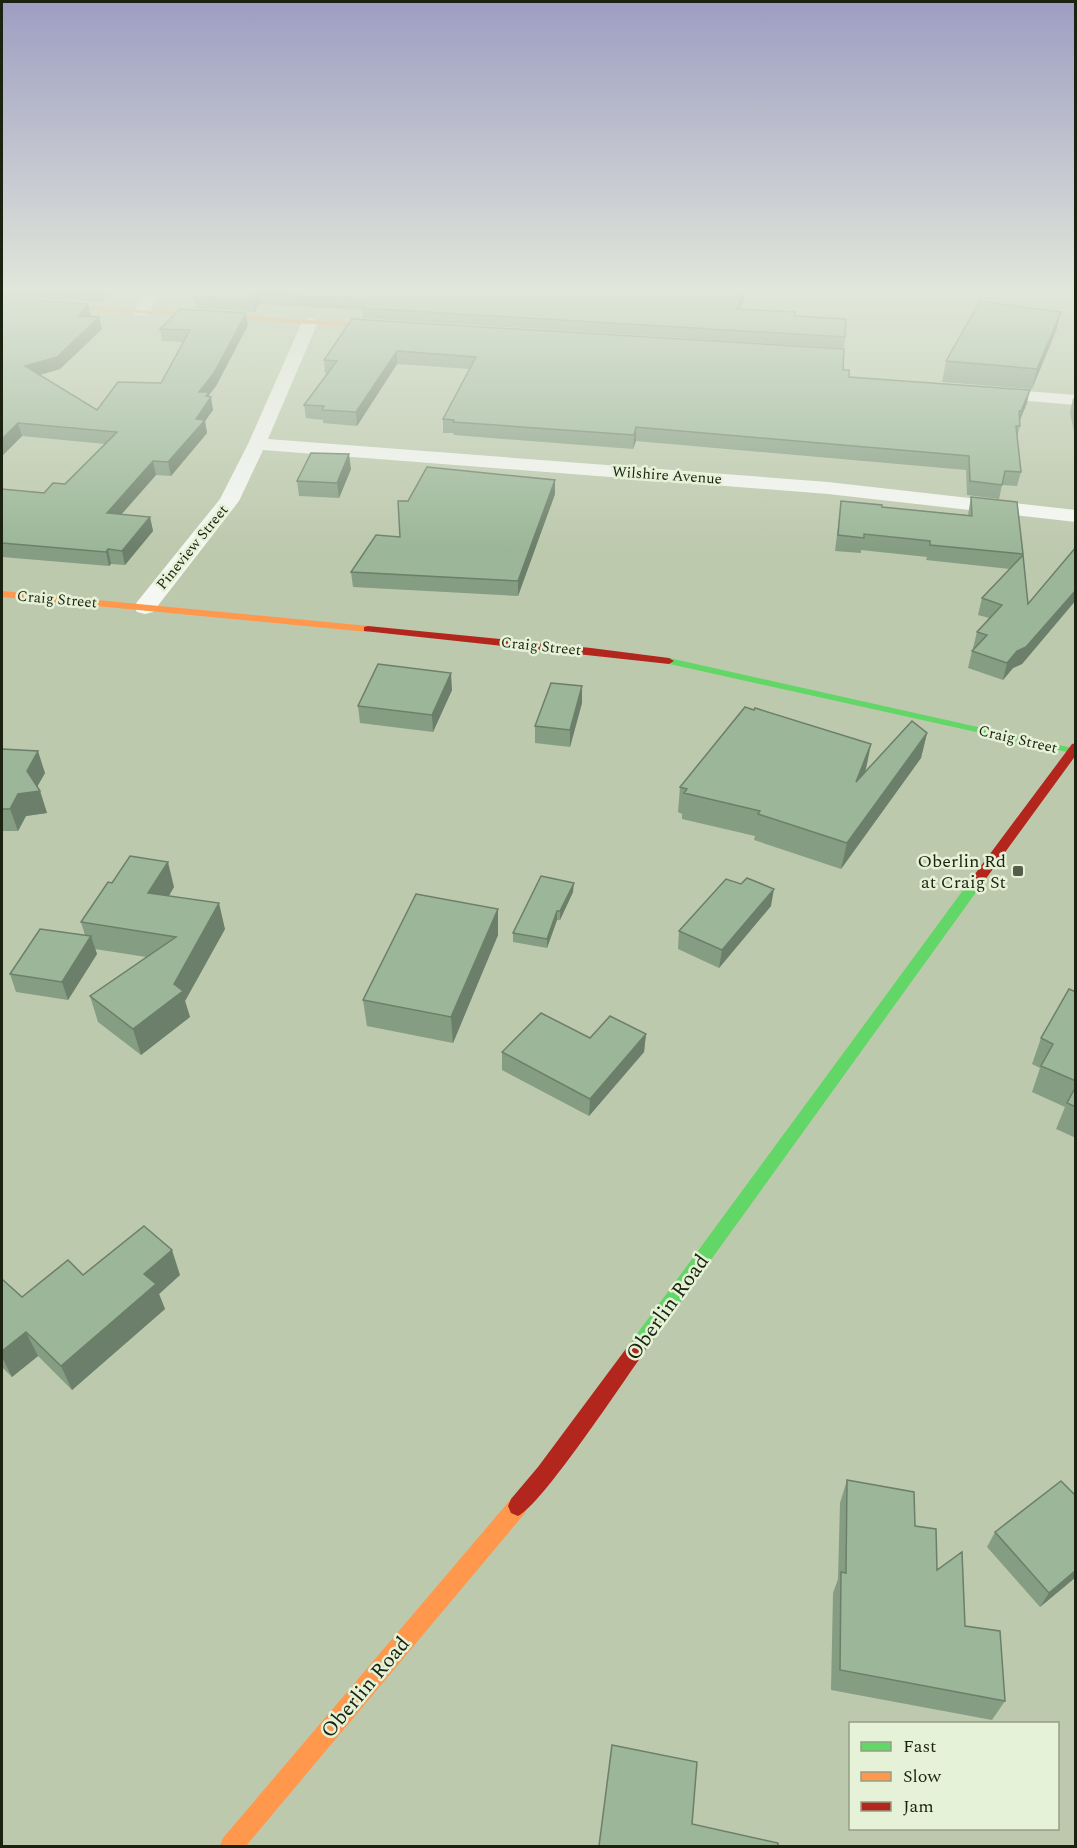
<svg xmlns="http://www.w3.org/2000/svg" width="1077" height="1848" viewBox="0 0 1077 1848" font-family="Spectral,serif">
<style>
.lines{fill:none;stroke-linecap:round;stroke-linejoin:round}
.street{fill:#f5f7f3;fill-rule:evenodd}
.fast{fill:#63d668;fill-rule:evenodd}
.slow{fill:#ff974d;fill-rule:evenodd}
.jam{fill:#b3261e;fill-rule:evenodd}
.wall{fill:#859d83}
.shaded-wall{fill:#6c7f6a}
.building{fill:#9bb698;stroke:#6c7f6a;stroke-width:1.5}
.poi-dot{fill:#545d47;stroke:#e5f2d7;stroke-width:2}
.labels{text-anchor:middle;stroke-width:5;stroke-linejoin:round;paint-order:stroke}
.far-street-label{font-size:15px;fill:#1b2310;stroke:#e5f2d7}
.poi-label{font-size:18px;fill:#1b2310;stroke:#e5f2d7;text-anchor:end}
.near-street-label{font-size:21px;fill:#1b2310;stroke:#e5f2d7}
</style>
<rect width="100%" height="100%" fill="#bdc9ad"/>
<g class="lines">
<!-- street -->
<path class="street" d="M 147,290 L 162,290 L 147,315 L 135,315 L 133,312 Z
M 310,317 L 318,322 L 268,439 L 828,482 L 1076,510 L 1076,522 L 828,494 L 263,450 L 239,501 L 153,612 L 145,614 L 137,612 L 134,607 L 137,602 L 220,499 L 248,444 L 302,322 Z
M 988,388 L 1076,395 L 1076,405 L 982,397 L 979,393 L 982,389 Z"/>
<!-- fast -->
<path class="fast" d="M 669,658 L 1072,748 L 1076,748 L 1076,754 L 665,663 L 665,659 Z
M 977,877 L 982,878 L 984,881 L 982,884 L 643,1354 L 637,1356 L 631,1354 L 628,1348 L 631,1342 L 972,878 Z"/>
<!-- slow -->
<path class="slow" d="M 43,304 L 393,325 L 397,327 L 393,329 L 41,307 Z
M 2,591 L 368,626 L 373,629 L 368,632 L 2,597 Z
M 518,1496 L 525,1499 L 528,1506 L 525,1513 L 246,1846 L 220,1846 L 223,1838 L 511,1499 Z"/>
<!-- jam -->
<path class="jam" d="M 368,626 L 591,648 L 669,658 L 674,661 L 669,664 L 364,631 L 364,627 Z
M 1076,743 L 1076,755 L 982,884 L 972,884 L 970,881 L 972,878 L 1072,744 Z
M 637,1340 L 643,1342 L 646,1348 L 643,1354 C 623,1382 541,1506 518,1516 L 511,1513 L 508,1506 L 511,1499 L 538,1467 L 631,1342 Z"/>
</g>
<!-- wall -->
<path class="wall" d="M 2,290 L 111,290 L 102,302 L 12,297 L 5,299 L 88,304 L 90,316 L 102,329 L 60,369 L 40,375 L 97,410 L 161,383 L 183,342 L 162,341 L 160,329 L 248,325 L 216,386 L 209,395 L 213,410 L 205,421 L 207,433 L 171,476 L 156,475 L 121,515 L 150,517 L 153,531 L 125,565 L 111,564 L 109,566 L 2,557 L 2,489 L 44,493 L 65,484 L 105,444 L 22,436 L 2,456 Z
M 202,290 L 744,300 L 740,309 L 795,316 L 845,337 L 844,348 L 362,318 L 362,310 L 259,304 L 255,312 L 196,308 L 194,298 Z
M 1061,312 L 1056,331 L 1032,389 L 942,382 L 946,361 Z
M 352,319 L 843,370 L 849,377 L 1027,403 L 1019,421 L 1020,426 L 1017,437 L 1021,472 L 1017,486 L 1002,485 L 999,499 L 967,495 L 966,470 L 636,441 L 633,449 L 454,435 L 453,433 L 443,433 L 443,419 L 470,369 L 397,364 L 357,426 L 323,423 L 323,420 L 306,418 L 304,405 L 327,373 L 325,373 L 324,360 Z
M 1073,398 L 1076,399 L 1076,441 L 1070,413 Z
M 351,469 L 339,498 L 299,496 L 297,481 Z
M 555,494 L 518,596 L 353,587 L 351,572 L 400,537 Z
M 971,497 L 1023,554 L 1028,604 L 1076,547 L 1076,600 L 1022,664 L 1013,668 L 1003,680 L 968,668 L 972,651 L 974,649 L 973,648 L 977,632 L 989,618 L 978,615 L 982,598 L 1010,569 L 926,560 L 927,557 L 861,550 L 861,553 L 835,551 L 841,501 L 882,507 L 968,515 Z
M 582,686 L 582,703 L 570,747 L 535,743 L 535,726 Z
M 452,690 L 433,732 L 360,723 L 358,706 Z
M 927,733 L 921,758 L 841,869 L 754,840 L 755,836 L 682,819 L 682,814 L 678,812 L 680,787 L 871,744 L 864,774 Z
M 2,749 L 45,773 L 37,787 L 40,791 L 47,813 L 26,816 L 18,831 L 2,831 Z
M 741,884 L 771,906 L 719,968 L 678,949 L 679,931 Z
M 174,887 L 169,896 L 225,929 L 185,1001 L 190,1017 L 141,1055 L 98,1022 L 90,996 L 146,957 L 95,949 L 97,954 L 68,1000 L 16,992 L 10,974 L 85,935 L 81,922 Z
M 573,892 L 560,920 L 557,920 L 547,948 L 513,942 L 513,933 Z
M 498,909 L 498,935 L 453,1043 L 367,1026 L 363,1000 Z
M 1076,992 L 1076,1138 L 1056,1129 L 1065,1107 L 1032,1092 L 1040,1068 L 1032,1064 L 1041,1038 Z
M 646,1034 L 644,1052 L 589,1116 L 502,1070 L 502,1052 L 590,1038 Z
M 83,1275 L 180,1275 L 159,1294 L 165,1309 L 72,1390 L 38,1356 L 12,1377 L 2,1367 L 2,1281 L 22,1297 Z
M 847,1480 L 915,1526 L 965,1626 L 1005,1701 L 992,1720 L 831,1690 L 833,1593 L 838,1579 L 840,1503 Z
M 995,1532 L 1076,1577 L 1040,1607 L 987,1547 Z"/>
<!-- shaded-wall -->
<path class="shaded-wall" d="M 2,290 L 10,290 L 12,297 L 6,298 L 2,303 Z
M 99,290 L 111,290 L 102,302 L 99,291 Z
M 745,290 L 746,290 L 744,300 L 735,319 L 736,309 Z
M 258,294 L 259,304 L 255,312 L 254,301 Z
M 88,304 L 91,316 L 81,328 L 79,316 Z
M 1061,312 L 1056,331 L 1032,389 L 1037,369 Z
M 246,313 L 248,325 L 216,386 L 209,395 L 210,399 L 211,397 L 213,410 L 205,421 L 207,433 L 171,476 L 168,462 L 196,419 L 199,392 Z
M 99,317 L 102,329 L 60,369 L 29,378 L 25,366 Z
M 397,351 L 397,364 L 357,426 L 356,412 Z
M 1030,390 L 1027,403 L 1018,425 L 1021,411 Z
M 18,423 L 22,436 L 2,456 L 2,439 Z
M 636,427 L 636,441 L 633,449 L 634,435 Z
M 349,454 L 351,469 L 339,498 L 337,483 Z
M 153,461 L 156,475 L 110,527 L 107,513 Z
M 555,480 L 555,494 L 518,596 L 518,581 Z
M 150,517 L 153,531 L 125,565 L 122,551 Z
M 108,549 L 111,564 L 109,566 L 106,552 Z
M 1076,590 L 1076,600 L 1022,664 L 1013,668 L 1003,680 L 1007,663 L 1017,651 Z
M 451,673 L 452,690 L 433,732 L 432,715 Z
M 582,686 L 582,703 L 570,747 L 570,730 Z
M 927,733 L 921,758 L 841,869 L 847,843 Z
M 871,744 L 866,769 L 851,808 L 856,782 Z
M 38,751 L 45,773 L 34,792 L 40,791 L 47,813 L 26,816 L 18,831 L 10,809 L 27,771 Z
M 168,862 L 174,887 L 155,919 L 148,893 Z
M 574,883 L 573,892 L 560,920 L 560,911 Z
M 774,889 L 771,906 L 719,968 L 722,950 Z
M 219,903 L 225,929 L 185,1001 L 190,1017 L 141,1055 L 133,1029 L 174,984 Z
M 498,909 L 498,935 L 453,1043 L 451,1017 Z
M 557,911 L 557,920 L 547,948 L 547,939 Z
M 91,936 L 97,954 L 68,1000 L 62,982 Z
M 646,1034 L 644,1052 L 589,1116 L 590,1099 Z
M 172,1250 L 180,1275 L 159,1294 L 165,1309 L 72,1390 L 61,1366 L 144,1274 Z
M 26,1332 L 38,1356 L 12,1377 L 2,1357 L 2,1351 Z
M 1076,1570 L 1076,1577 L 1040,1607 L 1049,1593 Z"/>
<!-- building -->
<path class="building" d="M 202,290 L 745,290 L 736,309 L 795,312 L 795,316 L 846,319 L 845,337 L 361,308 L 367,300 L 258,294 L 254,301 L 194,298 Z
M 2,296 L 3,298 L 88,304 L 79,316 L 99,317 L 57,357 L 25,366 L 97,410 L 118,382 L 161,383 L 190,330 L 160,329 L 180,309 L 246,313 L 214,373 L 199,392 L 209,392 L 206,396 L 211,397 L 196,419 L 205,420 L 168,462 L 153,461 L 107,513 L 150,517 L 122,551 L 108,549 L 106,552 L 2,543 L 2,489 L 44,493 L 53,483 L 65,484 L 117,432 L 18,423 L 2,439 Z
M 980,301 L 1061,312 L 1037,369 L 946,361 Z
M 352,319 L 844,349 L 843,370 L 849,370 L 849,377 L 1030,390 L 1021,411 L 1019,411 L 1020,426 L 1016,426 L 1021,472 L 1005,471 L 1002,485 L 970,481 L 969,456 L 636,427 L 634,435 L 453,422 L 454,420 L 443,419 L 476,357 L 397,351 L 356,412 L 322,410 L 324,406 L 304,405 L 337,361 L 324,360 Z
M 311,453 L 349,454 L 337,483 L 297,481 Z
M 427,467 L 555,480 L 518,581 L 351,572 L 376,535 L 400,537 L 398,501 L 408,501 Z
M 971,497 L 1017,502 L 1023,554 L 930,545 L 930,541 L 864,534 L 864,538 L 838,535 L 841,501 L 882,505 L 882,507 L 972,516 Z
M 1076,547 L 1076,590 L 1026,647 L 1017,651 L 1007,663 L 972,651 L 987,635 L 977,632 L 1002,605 L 982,598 L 1023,555 L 1028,604 Z
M 378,664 L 451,673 L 432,715 L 358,706 Z
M 551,683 L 582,686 L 570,730 L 535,726 Z
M 745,707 L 754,710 L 755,708 L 871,744 L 856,782 L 912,721 L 927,733 L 847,843 L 758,814 L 760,811 L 684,793 L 687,789 L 680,787 Z
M 2,749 L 38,751 L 27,771 L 40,791 L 18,794 L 10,809 L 2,809 Z
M 130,856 L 168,862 L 148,893 L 219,903 L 174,984 L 183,991 L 133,1029 L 90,996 L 176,937 L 81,922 L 108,882 L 112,883 Z
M 541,876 L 574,883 L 560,911 L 557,911 L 547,939 L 513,933 Z
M 747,878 L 774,889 L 722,950 L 679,931 L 726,879 L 741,884 Z
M 416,894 L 498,909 L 451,1017 L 363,1000 Z
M 40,929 L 91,936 L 62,982 L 10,974 Z
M 1069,989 L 1076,992 L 1076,1081 L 1041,1066 L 1053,1044 L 1041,1038 Z
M 541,1013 L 590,1038 L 610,1016 L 646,1034 L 590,1099 L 502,1052 Z
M 1076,1086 L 1076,1107 L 1067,1103 Z
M 144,1226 L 172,1250 L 144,1274 L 156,1284 L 61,1366 L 26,1332 L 2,1351 L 2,1281 L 3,1280 L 22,1297 L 68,1260 L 83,1275 Z
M 847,1480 L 914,1492 L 915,1526 L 936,1529 L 937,1570 L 962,1552 L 965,1626 L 1000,1631 L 1005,1701 L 840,1670 L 841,1572 L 846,1573 Z
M 1061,1481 L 1076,1496 L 1076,1570 L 1049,1593 L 995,1532 Z
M 612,1745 L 697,1762 L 692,1824 L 778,1843 L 778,1846 L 599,1846 Z"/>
<!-- sky -->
<linearGradient id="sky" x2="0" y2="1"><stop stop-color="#9e9dc2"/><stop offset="0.53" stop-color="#e1e7da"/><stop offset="1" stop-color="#e1e7da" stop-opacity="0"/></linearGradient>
<rect width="1077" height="549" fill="url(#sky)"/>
<!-- markers -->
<rect class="poi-dot" x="1012" y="865" width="12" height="12" rx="3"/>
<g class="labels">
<!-- far-street labels -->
<g class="far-street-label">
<text transform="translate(667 475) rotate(4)" y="5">Wilshire Avenue</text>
<text transform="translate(192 547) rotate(-51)" y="5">Pineview Street</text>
<text transform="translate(57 599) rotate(5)" y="5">Craig Street</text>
<text transform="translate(541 646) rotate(6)" y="5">Craig Street</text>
<text transform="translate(1018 739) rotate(13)" y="5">Craig Street</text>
</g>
<!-- poi labels -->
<g class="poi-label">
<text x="1006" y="867">Oberlin Rd<tspan x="1006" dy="21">at Craig St</tspan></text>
</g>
<!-- near-street labels -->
<g class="near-street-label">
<text transform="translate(667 1307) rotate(-54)" y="7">Oberlin Road</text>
<text transform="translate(365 1687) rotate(-50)" y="7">Oberlin Road</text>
</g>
</g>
<!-- border -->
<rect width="1077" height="1848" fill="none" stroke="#1b2310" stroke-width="6"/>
<!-- legend -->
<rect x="849" y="1722" width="210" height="108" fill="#e5f2d7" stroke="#949f87" stroke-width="1.5"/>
<rect x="861" y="1742" width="30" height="9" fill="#63d668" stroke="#949f87" stroke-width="1.5"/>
<text x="903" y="1752" font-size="18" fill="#1b2310">Fast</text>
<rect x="861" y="1772" width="30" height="9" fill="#ff974d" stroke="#949f87" stroke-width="1.5"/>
<text x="903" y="1782" font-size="18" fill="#1b2310">Slow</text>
<rect x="861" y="1802" width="30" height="9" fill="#b3261e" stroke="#949f87" stroke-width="1.5"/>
<text x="903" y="1812" font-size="18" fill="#1b2310">Jam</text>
</svg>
